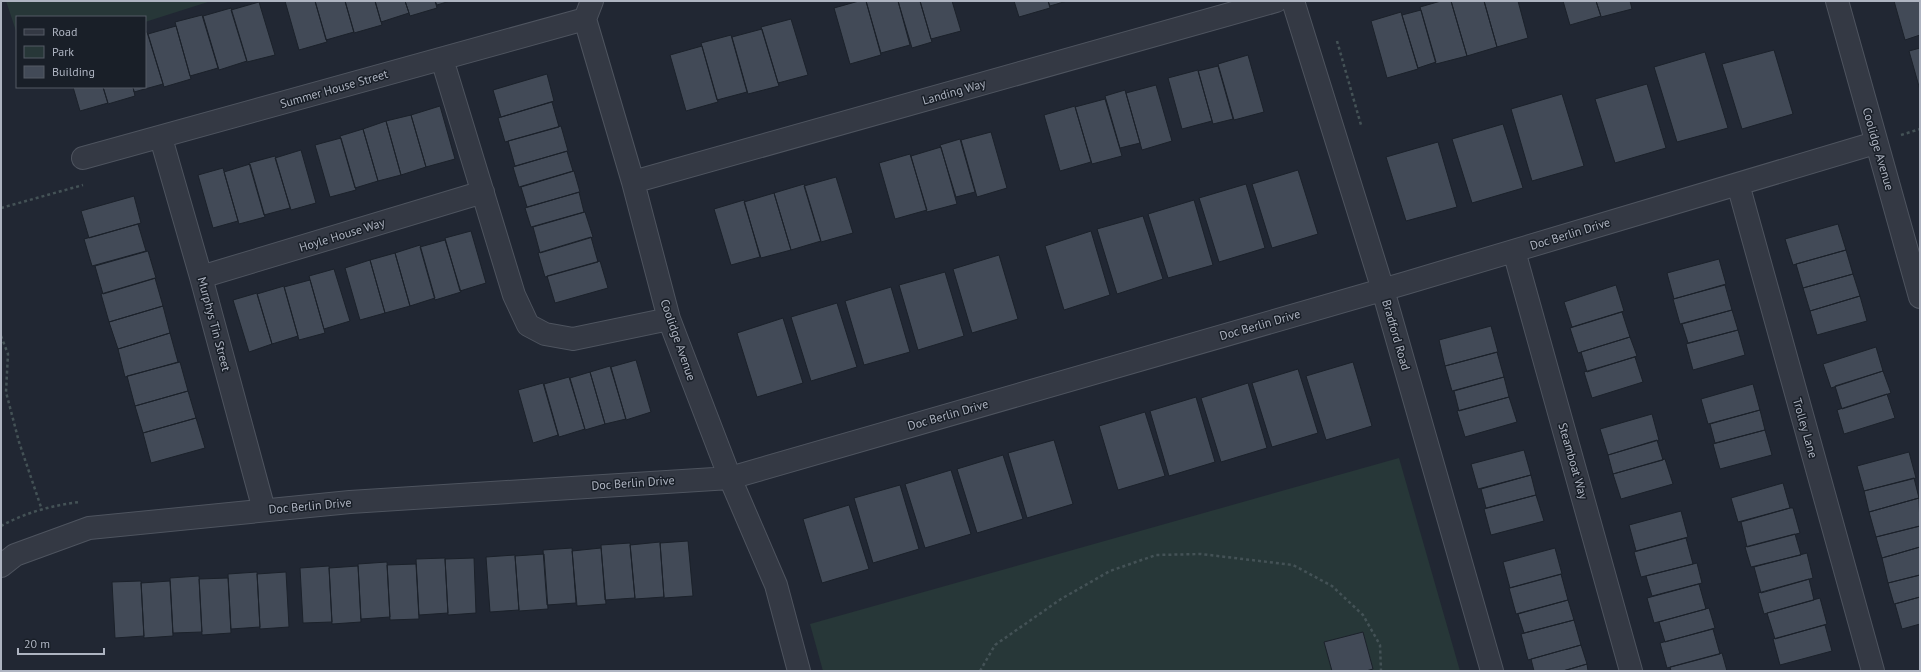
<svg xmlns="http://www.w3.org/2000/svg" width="1921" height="672" viewBox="0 0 1921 672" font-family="'PT Sans',sans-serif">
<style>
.green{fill:#273738}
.building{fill:#424a57;stroke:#1b212a}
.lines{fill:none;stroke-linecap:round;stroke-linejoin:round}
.minor-casing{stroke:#4e545f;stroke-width:24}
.path{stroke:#445256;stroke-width:2.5;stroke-dasharray:3 3;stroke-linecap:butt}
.minor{stroke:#343944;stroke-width:22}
.labels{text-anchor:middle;stroke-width:3;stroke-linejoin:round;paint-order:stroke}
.street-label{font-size:12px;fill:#aeb4c1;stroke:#191f28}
</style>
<rect width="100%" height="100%" fill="#212733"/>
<!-- green -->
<path class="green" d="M 6,1 L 211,1 L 145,22 L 145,17 L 17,17 L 17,34 Z
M 1399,458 L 1460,671 L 823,671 L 810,624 Z"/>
<!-- building -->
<path class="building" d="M 285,1 L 315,1 L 327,42 L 299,50 Z
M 315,1 L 345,1 L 354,32 L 326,40 Z
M 345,1 L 375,1 L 382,25 L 354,33 Z
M 375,1 L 405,1 L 409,13 L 381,22 Z
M 405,1 L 435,1 L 437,8 L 410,16 Z
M 435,1 L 450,1 L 437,5 Z
M 859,1 L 866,1 L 881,55 L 850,64 L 834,8 Z
M 866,1 L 898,1 L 910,45 L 881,53 Z
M 898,1 L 920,1 L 932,42 L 912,48 Z
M 920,1 L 952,1 L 961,31 L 931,39 Z
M 1014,1 L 1048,1 L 1050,8 L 1019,17 Z
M 1048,1 L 1067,1 L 1050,6 Z
M 1441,1 L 1451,1 L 1467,56 L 1436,64 L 1420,7 Z
M 1451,1 L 1484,1 L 1497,47 L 1467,56 Z
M 1484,1 L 1518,1 L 1528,38 L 1497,47 Z
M 1563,1 L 1596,1 L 1601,16 L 1570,25 Z
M 1596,1 L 1630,1 L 1632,9 L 1601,17 Z
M 1894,1 L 1920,1 L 1920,35 L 1905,40 Z
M 259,2 L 275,55 L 247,62 L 231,10 Z
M 231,8 L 247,61 L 219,70 L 203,16 Z
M 1421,10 L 1436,62 L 1418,68 L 1402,15 Z
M 1401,12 L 1418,69 L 1387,78 L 1371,21 Z
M 202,15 L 218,68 L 190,76 L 175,22 Z
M 791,19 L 808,75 L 778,83 L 761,27 Z
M 176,26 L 191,79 L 164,87 L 148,34 Z
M 762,29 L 779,86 L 748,94 L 732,37 Z
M 145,32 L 147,32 L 163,84 L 134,92 L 133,87 L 145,87 Z
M 731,35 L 747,92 L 717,100 L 701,43 Z
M 702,46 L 718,102 L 686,111 L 670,55 Z
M 1920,48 L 1920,90 L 1909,51 Z
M 1774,50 L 1793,114 L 1742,129 L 1722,64 Z
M 1705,52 L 1728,128 L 1677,142 L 1654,67 Z
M 1248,55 L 1264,112 L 1234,120 L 1218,64 Z
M 1218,66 L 1233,119 L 1213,124 L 1198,71 Z
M 1198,70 L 1212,121 L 1182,129 L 1168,78 Z
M 547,74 L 554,101 L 501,117 L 493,90 Z
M 1647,84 L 1666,148 L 1615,163 L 1595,99 Z
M 1156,85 L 1172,141 L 1142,150 L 1126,93 Z
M 73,87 L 103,87 L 108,103 L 80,111 Z
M 103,87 L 133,87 L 135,96 L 108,104 Z
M 1125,90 L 1140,143 L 1120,148 L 1105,96 Z
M 1562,94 L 1584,166 L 1532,181 L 1511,109 Z
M 1105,99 L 1122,156 L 1092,164 L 1075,107 Z
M 552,102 L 559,127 L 505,142 L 498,118 Z
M 440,106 L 455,159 L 426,167 L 411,115 Z
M 1075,106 L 1091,162 L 1060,171 L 1044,115 Z
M 411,115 L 426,167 L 401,175 L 386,121 Z
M 386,121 L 401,175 L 378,181 L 363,129 Z
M 1503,124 L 1523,188 L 1472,203 L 1452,139 Z
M 561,126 L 568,151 L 515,166 L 508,141 Z
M 363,129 L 378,181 L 355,188 L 340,136 Z
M 991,132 L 1007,188 L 977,197 L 961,140 Z
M 341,138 L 356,190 L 330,197 L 315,145 Z
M 960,139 L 975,192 L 956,197 L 940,145 Z
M 1438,142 L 1457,207 L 1406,221 L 1386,157 Z
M 941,147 L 957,204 L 927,212 L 911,156 Z
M 301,150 L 316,203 L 291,210 L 275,158 Z
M 567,151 L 573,171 L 519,187 L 513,167 Z
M 910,154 L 927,210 L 895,219 L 879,163 Z
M 275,156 L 290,208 L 264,215 L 249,163 Z
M 250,164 L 265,217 L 239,224 L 224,172 Z
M 223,168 L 238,221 L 213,228 L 198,175 Z
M 1298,170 L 1318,234 L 1272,248 L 1252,184 Z
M 574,171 L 580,192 L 527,207 L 521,187 Z
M 836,177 L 853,233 L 821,242 L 804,186 Z
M 804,184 L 821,241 L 791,250 L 774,193 Z
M 1246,184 L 1265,248 L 1219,262 L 1199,198 Z
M 579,192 L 584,212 L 531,227 L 525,208 Z
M 774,193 L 791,250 L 761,258 L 744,202 Z
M 134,196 L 141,223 L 89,238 L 81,211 Z
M 744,200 L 760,257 L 731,265 L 714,209 Z
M 1194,200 L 1213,265 L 1168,278 L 1148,214 Z
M 585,212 L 593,237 L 540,253 L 533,227 Z
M 1143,216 L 1163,279 L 1117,294 L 1097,229 Z
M 138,224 L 146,251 L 92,266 L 84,239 Z
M 1838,224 L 1846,250 L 1793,265 L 1785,239 Z
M 471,231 L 486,283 L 460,291 L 445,238 Z
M 1091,231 L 1110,295 L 1064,310 L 1045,246 Z
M 591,237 L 598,262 L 545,277 L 538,253 Z
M 445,240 L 461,292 L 435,300 L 420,247 Z
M 420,245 L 435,298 L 410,306 L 395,253 Z
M 1846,250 L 1853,274 L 1803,288 L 1796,264 Z
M 148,251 L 156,278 L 103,294 L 95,266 Z
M 395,253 L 410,306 L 385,313 L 370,260 Z
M 999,255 L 1018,319 L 972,333 L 953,269 Z
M 1719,259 L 1726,284 L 1674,299 L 1667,273 Z
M 370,260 L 385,313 L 360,320 L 345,268 Z
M 600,261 L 608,288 L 555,303 L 547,276 Z
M 334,269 L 350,321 L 324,329 L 309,276 Z
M 945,272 L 964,336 L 918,350 L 899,285 Z
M 1853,274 L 1860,296 L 1810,311 L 1803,288 Z
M 155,278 L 163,306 L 109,322 L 101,294 Z
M 310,280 L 325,333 L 299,340 L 284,287 Z
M 1616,285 L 1624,311 L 1572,327 L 1564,302 Z
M 1725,285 L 1732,310 L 1680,324 L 1673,299 Z
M 284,286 L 298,336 L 272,344 L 257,294 Z
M 891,287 L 910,352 L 864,365 L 845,301 Z
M 257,293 L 272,344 L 249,352 L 233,300 Z
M 1860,296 L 1867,321 L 1817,335 L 1810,311 Z
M 837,303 L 857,367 L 811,381 L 791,317 Z
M 163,306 L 170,333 L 118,349 L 109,322 Z
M 1732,310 L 1738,330 L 1688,343 L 1682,324 Z
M 1622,312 L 1630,337 L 1578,353 L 1570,328 Z
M 783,318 L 803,383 L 757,397 L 737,333 Z
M 1491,326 L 1498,352 L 1445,366 L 1439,340 Z
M 1738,330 L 1745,355 L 1693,370 L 1686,344 Z
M 170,333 L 178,362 L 125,377 L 118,349 Z
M 1630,337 L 1637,356 L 1587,372 L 1581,352 Z
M 1876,347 L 1883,371 L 1831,388 L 1823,364 Z
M 1497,352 L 1504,377 L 1452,391 L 1445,366 Z
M 1635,357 L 1643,382 L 1592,398 L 1584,372 Z
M 636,360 L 651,412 L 626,420 L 611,367 Z
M 180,362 L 188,391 L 135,406 L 127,376 Z
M 1353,362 L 1372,426 L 1326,440 L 1306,376 Z
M 610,366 L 626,419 L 605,424 L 590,372 Z
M 1298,369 L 1318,433 L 1272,447 L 1252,383 Z
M 1883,371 L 1891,393 L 1842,409 L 1835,386 Z
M 590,372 L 605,424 L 585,430 L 570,378 Z
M 569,377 L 585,429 L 559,437 L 544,384 Z
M 1504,377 L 1509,397 L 1459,411 L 1454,391 Z
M 543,383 L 558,435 L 533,443 L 518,390 Z
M 1248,383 L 1267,448 L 1221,462 L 1201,398 Z
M 1753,384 L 1760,410 L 1708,424 L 1701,399 Z
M 188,391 L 196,418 L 143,433 L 135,406 Z
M 1887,394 L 1895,418 L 1844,434 L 1837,410 Z
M 1196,397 L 1215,462 L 1169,476 L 1150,411 Z
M 1509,397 L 1517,422 L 1465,437 L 1457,411 Z
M 1760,410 L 1765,430 L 1715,443 L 1710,424 Z
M 1145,412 L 1165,476 L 1118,490 L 1099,426 Z
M 1652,414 L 1659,440 L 1608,455 L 1600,429 Z
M 196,418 L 205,448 L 151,463 L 143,433 Z
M 1765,430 L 1772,455 L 1720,469 L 1713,444 Z
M 1054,440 L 1073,504 L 1027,518 L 1008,453 Z
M 1657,440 L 1663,460 L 1613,474 L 1608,455 Z
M 1524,450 L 1531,475 L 1478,489 L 1471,464 Z
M 1909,452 L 1916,478 L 1864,491 L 1857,466 Z
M 1003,455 L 1023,519 L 977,533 L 957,469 Z
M 1665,459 L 1673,484 L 1621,499 L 1613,474 Z
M 951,470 L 971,534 L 925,548 L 905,484 Z
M 1531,475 L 1536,495 L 1486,508 L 1481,489 Z
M 1914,478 L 1919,498 L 1869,512 L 1864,491 Z
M 1783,483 L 1790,508 L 1738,522 L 1731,498 Z
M 900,485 L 919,549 L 873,563 L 854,498 Z
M 1536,495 L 1544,521 L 1491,535 L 1484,509 Z
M 1919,498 L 1920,526 L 1876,537 L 1869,512 Z
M 849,505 L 869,569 L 822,583 L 803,519 Z
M 1790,508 L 1793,508 L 1800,533 L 1747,547 L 1741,522 Z
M 1681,511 L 1688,537 L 1636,551 L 1629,525 Z
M 1920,526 L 1920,547 L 1882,558 L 1876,537 Z
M 1795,534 L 1801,555 L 1751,567 L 1745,547 Z
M 1686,538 L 1693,564 L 1641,577 L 1634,552 Z
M 688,541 L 693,596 L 664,598 L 660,543 Z
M 660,542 L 664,597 L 635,599 L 630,545 Z
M 630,543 L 635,598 L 605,600 L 601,545 Z
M 1920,547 L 1920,575 L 1888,583 L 1882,558 Z
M 572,548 L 576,603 L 547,605 L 543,550 Z
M 601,548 L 606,604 L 577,606 L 572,551 Z
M 1555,548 L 1562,574 L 1510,588 L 1503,562 Z
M 1807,553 L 1813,578 L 1761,593 L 1754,567 Z
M 544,554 L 548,609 L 519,611 L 515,556 Z
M 515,555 L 519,610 L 490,612 L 486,557 Z
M 445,558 L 448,613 L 419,615 L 416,559 Z
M 474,558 L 476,613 L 448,615 L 445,559 Z
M 387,562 L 390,617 L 361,619 L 358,564 Z
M 1697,563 L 1702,583 L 1652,596 L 1646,576 Z
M 416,564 L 419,619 L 390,620 L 387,565 Z
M 329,566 L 332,622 L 303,623 L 300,568 Z
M 358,566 L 361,622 L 332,624 L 329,568 Z
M 257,572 L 260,627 L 231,629 L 228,574 Z
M 286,572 L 289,627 L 260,629 L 257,574 Z
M 1561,574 L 1568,600 L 1516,614 L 1509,588 Z
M 1920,575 L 1920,597 L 1894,604 L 1888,583 Z
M 199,576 L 202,632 L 173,633 L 170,578 Z
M 228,578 L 231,633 L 202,635 L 199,579 Z
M 1809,579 L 1814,600 L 1764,614 L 1758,593 Z
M 141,581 L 144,636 L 115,638 L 112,582 Z
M 170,581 L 173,636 L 144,638 L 141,583 Z
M 1699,584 L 1706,609 L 1654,623 L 1647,598 Z
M 1920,597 L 1920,624 L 1902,629 L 1895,604 Z
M 1820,598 L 1827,624 L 1775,639 L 1767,613 Z
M 1568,600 L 1574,620 L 1524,633 L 1518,614 Z
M 1709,608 L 1715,628 L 1665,642 L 1659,622 Z
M 1574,620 L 1581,645 L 1528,660 L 1521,634 Z
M 1825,625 L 1832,651 L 1780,665 L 1773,639 Z
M 1713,629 L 1720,654 L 1667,668 L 1660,643 Z
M 1363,632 L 1373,669 L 1366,671 L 1332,671 L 1324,642 Z
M 1581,645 L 1587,664 L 1563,671 L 1534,671 L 1531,659 Z
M 1722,653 L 1727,671 L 1671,671 L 1670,667 Z
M 1587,664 L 1588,671 L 1563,671 Z"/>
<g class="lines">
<defs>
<path id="minor" d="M 592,1 L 585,19 L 633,182 L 669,319 L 730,478 L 776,585 L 799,671
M 1293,1 L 1383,290 L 1492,671
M 1837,1 L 1920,297
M 442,59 L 514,295 L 528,325 L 545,334 L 573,339 L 669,319
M 161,138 L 201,277 L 264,510
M 83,158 L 585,19
M 633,182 L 1276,1
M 1738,184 L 1873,671
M 1514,251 L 1631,671
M 201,277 L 483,192
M 1,566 L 15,555 L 89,528 L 350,502 L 730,478 L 1406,283 L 1875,143"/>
</defs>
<!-- minor casing -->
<use href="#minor" class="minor-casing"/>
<!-- path -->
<path class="path" d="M 1337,41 L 1361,125
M 1901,135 L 1920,129
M 1,208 L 83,185
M 1,336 L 8,354 L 6,392 L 19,442 L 42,510
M 1,526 C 24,513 53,505 80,502
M 980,671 L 995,645 L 1061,599 L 1110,571 L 1156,555 L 1201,554 L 1293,565 L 1332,586 L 1363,615 L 1380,645 L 1381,671"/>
<!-- minor -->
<use href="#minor" class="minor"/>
</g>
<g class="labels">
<!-- street labels -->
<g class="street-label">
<text transform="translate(334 89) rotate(-16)" y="4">Summer House Street</text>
<text transform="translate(954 92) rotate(-16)" y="4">Landing Way</text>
<text transform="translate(1878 149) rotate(74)" y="4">Coolidge Avenue</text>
<text transform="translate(1570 234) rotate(-17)" y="4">Doc Berlin Drive</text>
<text transform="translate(342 235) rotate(-17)" y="4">Hoyle House Way</text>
<text transform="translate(214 324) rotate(75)" y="4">Murphys Tin Street</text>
<text transform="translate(1260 325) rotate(-16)" y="4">Doc Berlin Drive</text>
<text transform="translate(1396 335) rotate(74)" y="4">Bradford Road</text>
<text transform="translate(678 340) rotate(71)" y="4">Coolidge Avenue</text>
<text transform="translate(948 415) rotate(-16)" y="4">Doc Berlin Drive</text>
<text transform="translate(1805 428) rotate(74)" y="4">Trolley Lane</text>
<text transform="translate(1573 461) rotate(74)" y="4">Steamboat Way</text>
<text transform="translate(633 483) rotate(-4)" y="4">Doc Berlin Drive</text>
<text transform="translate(310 506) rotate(-5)" y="4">Doc Berlin Drive</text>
</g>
</g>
<!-- border -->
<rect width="1921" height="672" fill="none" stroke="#aeb4c1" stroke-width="4"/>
<!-- legend -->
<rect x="16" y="16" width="130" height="72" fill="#191f28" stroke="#555b65"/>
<rect x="24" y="29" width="20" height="6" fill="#343944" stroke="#555b65"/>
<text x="52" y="36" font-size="12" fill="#aeb4c1">Road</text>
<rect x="24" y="46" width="20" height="12" fill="#273738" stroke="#555b65"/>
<text x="52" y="56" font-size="12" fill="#aeb4c1">Park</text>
<rect x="24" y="66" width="20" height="12" fill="#424a57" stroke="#555b65"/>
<text x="52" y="76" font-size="12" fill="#aeb4c1">Building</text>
<!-- scale -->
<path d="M18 648v6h86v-6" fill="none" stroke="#aeb4c1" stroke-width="2"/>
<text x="24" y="648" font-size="12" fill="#aeb4c1" stroke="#191f28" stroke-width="3" paint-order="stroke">20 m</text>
</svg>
